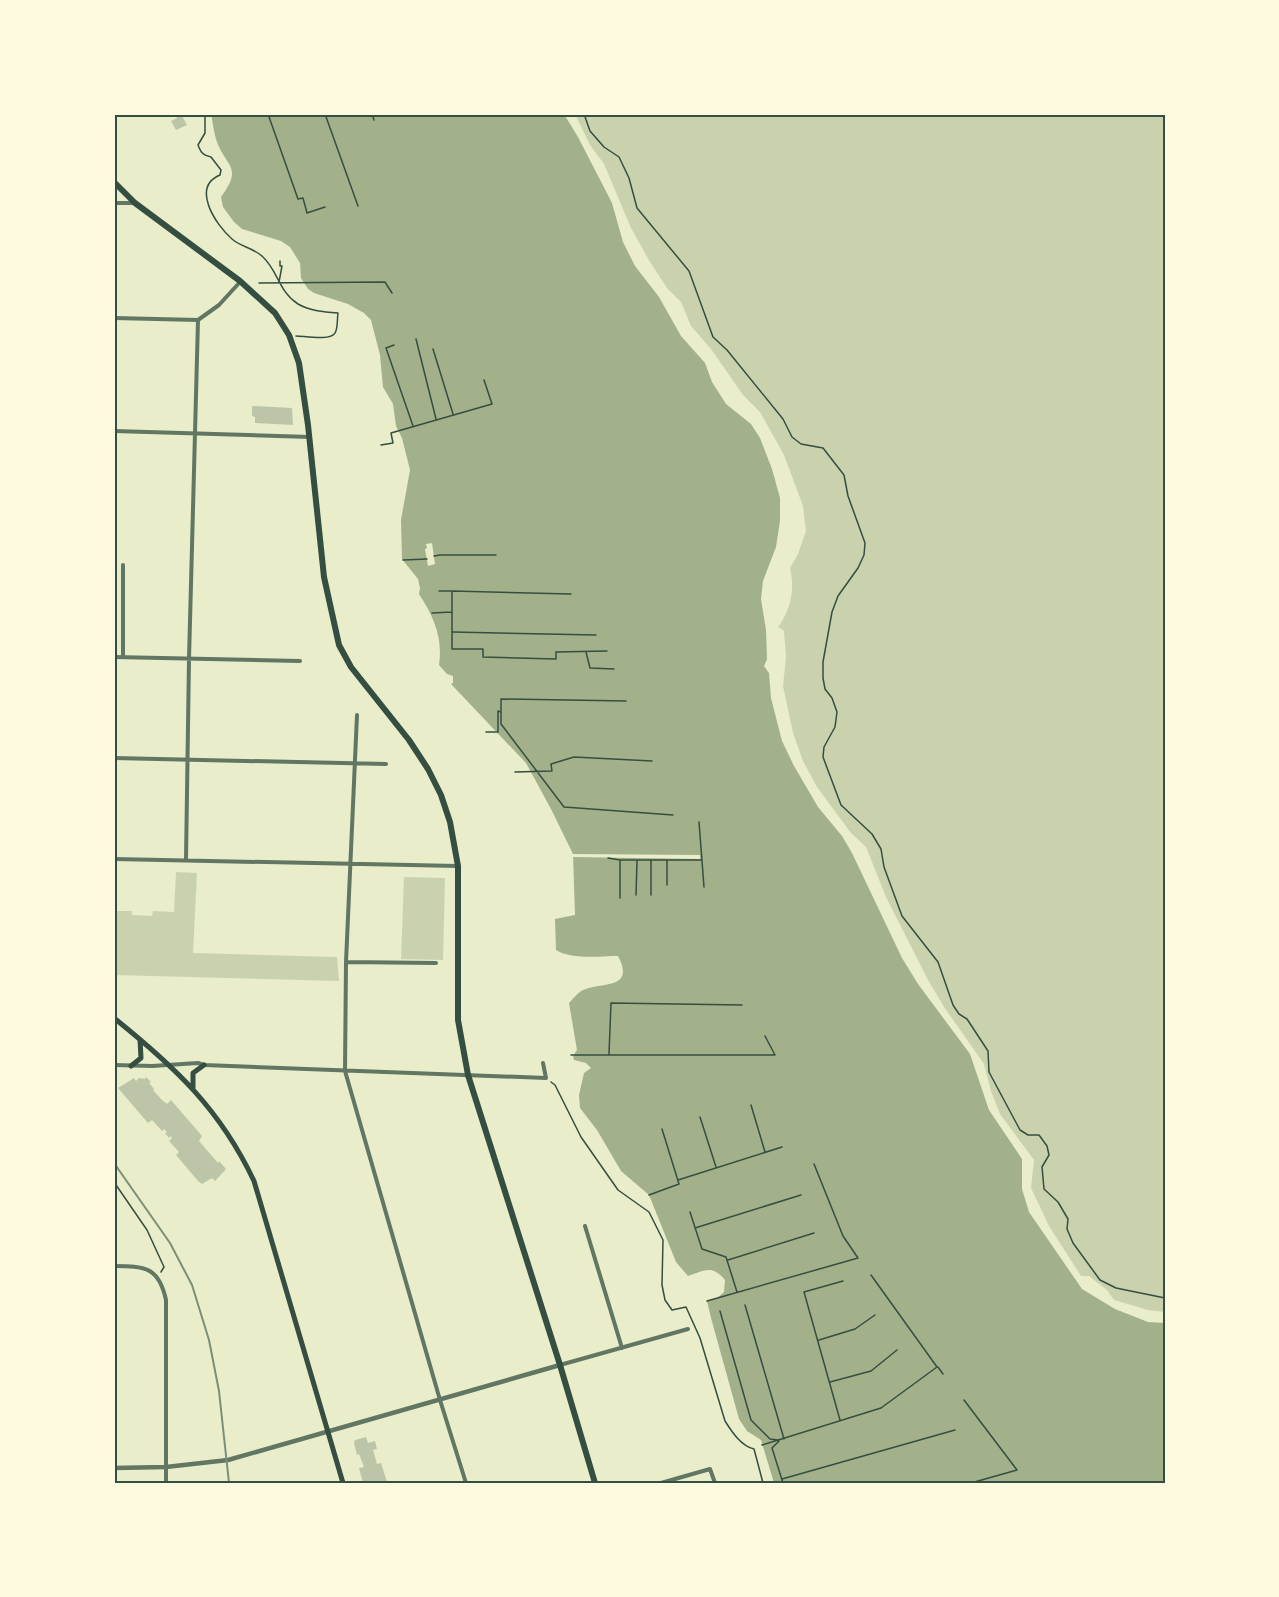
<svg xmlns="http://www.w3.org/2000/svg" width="1279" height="1597" viewBox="0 0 1279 1597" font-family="Barlow,sans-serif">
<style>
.green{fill:#cad2ad}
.water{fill:#a3b18a}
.pier{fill:#e9edc9}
.building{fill:#bcc5a7}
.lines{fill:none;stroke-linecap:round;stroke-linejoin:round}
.path{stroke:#344e41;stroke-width:1.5}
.minor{stroke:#617663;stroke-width:4}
.tertiary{stroke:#617663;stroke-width:4.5}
.primary{stroke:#344e41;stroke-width:5}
.trunk{stroke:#344e41;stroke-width:6}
.rail{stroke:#7c8e77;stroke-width:2}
.neatline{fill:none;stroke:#344e41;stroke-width:2}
</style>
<rect width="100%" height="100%" fill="#e9edc9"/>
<!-- green -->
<path class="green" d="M 575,114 L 1165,114 L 1165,1312 L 1148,1310 L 1114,1300 L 1107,1290 L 1089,1276 L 1081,1276 L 1049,1226 L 1031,1188 L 1034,1160 L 1000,1114 L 991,1091 L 984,1064 L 944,1007 L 928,980 L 886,897 L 866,847 L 851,833 L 817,787 L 803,761 L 793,733 L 783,686 L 786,657 L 784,631 L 778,627 C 791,609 795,590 790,568 L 798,554 L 806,531 L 803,506 L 784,455 L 760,412 L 743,395 L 711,349 L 691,326 L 681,302 L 667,288 L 650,262 L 631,228 L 604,164 L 590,145 Z
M 176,872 L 197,873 L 193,953 L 337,957 L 339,981 L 114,975 L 114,911 L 132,911 L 132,915 L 152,916 L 153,911 L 174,912 Z
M 404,877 L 445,878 L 443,960 L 401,959 Z"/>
<!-- water -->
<path class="water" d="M 211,114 L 564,114 L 578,137 L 612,203 L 623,242 L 635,266 L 659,297 L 681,336 L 705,363 L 712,382 L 726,404 L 751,424 L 760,438 L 772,469 L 780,498 L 780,521 L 776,547 L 763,581 L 761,599 L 766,630 L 767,659 L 764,666 L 769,673 L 771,698 L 782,741 L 794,766 L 818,807 L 842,836 L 852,853 L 902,958 L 918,984 L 970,1054 L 989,1110 L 1022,1159 L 1022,1189 L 1029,1212 L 1082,1289 L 1115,1309 L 1148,1322 L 1165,1323 L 1165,1483 L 774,1483 L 761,1440 L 747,1431 L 739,1419 L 711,1318 L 707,1301 L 717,1298 L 724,1292 L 725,1280 C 712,1265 706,1270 688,1276 L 676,1262 L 649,1195 L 621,1171 L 597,1130 L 580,1108 L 579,1095 L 584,1073 L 591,1068 L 586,1063 L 574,1060 L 573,1056 L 577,1050 L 569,1003 C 573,999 577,993 583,990 C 601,982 636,990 618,956 C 598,956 573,960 556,950 L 555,919 L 575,915 L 573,854 L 551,809 L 526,763 L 451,684 L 453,683 L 453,676 L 447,674 L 439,665 C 443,638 434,617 419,594 L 420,588 L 418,579 L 402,559 L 401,520 L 410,470 L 402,438 L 396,426 L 393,404 L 383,387 L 380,355 L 371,320 L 364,313 L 348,304 L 314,293 L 308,289 L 301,278 L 300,263 L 290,247 L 281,241 L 242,229 L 234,222 L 223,207 L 221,197 C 243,167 227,168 217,142 C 214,134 213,123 211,114 Z"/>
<!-- pier -->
<path class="pier" d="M 432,543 L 435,564 L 428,566 L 425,549 L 427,548 L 426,544 Z
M 573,854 L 700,855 L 700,859 L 573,857 Z"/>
<!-- building -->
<path class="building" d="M 175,114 L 181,114 L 187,125 L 176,130 L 171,121 L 177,118 Z
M 252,406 L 292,408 L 293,425 L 255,423 L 255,417 L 252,416 Z
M 146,1077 L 151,1082 L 149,1083 L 154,1089 L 153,1090 L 162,1100 L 167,1104 L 171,1100 L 202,1136 L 199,1141 L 218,1163 L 219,1161 L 226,1169 L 215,1181 L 212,1178 L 202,1184 L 198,1181 L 176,1155 L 179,1152 L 169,1141 L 172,1138 L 171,1136 L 169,1138 L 165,1133 L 167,1132 L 164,1129 L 162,1131 L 152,1120 L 148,1123 L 118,1088 L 134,1078 L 136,1081 L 139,1078 L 145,1079 Z
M 366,1437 L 368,1443 L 375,1441 L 377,1449 L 373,1450 L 377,1464 L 381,1463 L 387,1482 L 363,1483 L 359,1468 L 364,1467 L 359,1454 L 357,1455 L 354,1443 L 355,1440 Z"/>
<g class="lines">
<!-- path -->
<path class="path" d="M 205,114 L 205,133 L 198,145 C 201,153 203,155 211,157 L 221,170 L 220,175 C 191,187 215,224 232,239 C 241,247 254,248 263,257 C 278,271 279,292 298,304 C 310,311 324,312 338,313 C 337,319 338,329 335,333 C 331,341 304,336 296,336
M 268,114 L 298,199 L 303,198 L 307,213 L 325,207
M 325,114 L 358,206
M 372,114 L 374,120
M 584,114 L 590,131 L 604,147 L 619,157 L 629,178 L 637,208 L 689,271 L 713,337 L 727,350 L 783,419 L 792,437 L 801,444 L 823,448 L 844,475 L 848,496 L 865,543 L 864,555 L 858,568 L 838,596 L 832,612 L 823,662 L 823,678 L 825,689 L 832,698 L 837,712 L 835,727 L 824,747 L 823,757 L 841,805 L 872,834 L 881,849 L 884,867 L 902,916 L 938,962 L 953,1005 L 959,1014 L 967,1019 L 988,1051 L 989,1072 L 1020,1130 L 1028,1135 L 1039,1135 L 1047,1146 L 1049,1155 L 1042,1167 L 1044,1189 L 1058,1202 L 1068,1219 L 1067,1229 L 1073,1243 L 1100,1280 L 1116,1288 L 1165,1298
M 279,282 L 282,266 L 280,266 L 280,261
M 259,283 L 385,282 L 392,293
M 416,339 L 436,419
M 394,345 L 386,348 L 413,426
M 433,349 L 453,414
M 381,445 L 393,443 L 391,433 L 492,404 L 484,380
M 434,556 L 440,555 L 496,555
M 403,560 L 427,559
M 439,591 L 451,591
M 452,612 L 452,649 L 483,649 L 483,657 L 556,659 L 556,652 L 607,651
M 432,613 L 452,612 L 452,591 L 571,594
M 453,632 L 596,635
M 586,652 L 590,668 L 614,669
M 626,701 L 501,699 L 501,724 L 564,807 L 673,815
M 486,732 L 498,732 L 498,711 L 501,712
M 515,772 L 552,771 L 551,764 L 574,757 L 652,761
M 699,822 L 704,887
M 608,858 L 620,860 L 702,860
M 620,861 L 620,898
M 667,861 L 667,885
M 636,895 L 637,861
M 651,895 L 651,861
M 609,1054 L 611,1003 L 742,1005
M 571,1055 L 775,1055 L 765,1036
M 551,1082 L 555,1085 L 581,1137 L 618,1190 L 649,1212 L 663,1240 L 662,1285 L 665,1300 L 672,1310 L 686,1307 L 700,1338 L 725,1421 C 732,1432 741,1446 754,1449 L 763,1483
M 751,1105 L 765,1152
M 700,1117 L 716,1167
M 678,1180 L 782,1147
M 114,1182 L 147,1230 L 164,1267 L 161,1272
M 649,1195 L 679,1184 L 662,1129
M 690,1212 L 702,1249 L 726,1257 L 737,1292
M 695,1228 L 801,1195
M 728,1260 L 814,1233
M 707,1301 L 858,1258 L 843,1236 L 814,1164
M 745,1305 L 784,1439
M 720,1311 L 751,1420 L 770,1439 L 778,1440
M 819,1340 L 855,1329 L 875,1315
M 938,1367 L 943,1374
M 830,1382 L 871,1371 L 897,1350
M 964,1400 L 1017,1470 L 971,1483
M 840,1420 L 804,1292 L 843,1281
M 779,1441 L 772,1448 L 783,1483
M 762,1445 L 881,1408 L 937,1367 L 871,1275
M 782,1479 L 955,1430"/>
<!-- minor -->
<path class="minor" d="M 114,203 L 134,203
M 114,318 L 198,320 L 219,305 L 240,282
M 114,431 L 310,437
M 114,657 L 300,661
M 123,657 L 123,565
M 357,715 L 346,962 L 345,1071 L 440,1400 L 466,1483
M 114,758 L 386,764
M 114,859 L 458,866
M 186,860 L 189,659 L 198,320
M 346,962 L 436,963
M 114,1065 L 152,1066 L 198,1063 L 204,1065 L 546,1078 L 543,1063
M 585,1226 L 622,1348
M 114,1266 C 145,1266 159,1267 166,1300 L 166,1483
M 560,1365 L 688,1329
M 661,1483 L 710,1469 L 715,1483"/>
<!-- tertiary -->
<path class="tertiary" d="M 114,1468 L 166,1467 L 228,1460 L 560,1365"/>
<!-- primary -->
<path class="primary" d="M 114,1018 C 175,1067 220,1109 254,1181 L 343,1483
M 131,1066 L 141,1058 L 140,1040
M 193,1088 L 193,1073 L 204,1065"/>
<!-- trunk -->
<path class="trunk" d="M 114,182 L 135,203 L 240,281 L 275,313 L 289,335 L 299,363 L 308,425 L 324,577 L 339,645 L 351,667 L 409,740 L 428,769 L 441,795 L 450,822 L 458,866 L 458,1020 L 468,1075 L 560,1365 L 595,1483"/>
<!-- rail -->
<path class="rail" d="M 114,1163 L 170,1243 L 192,1285 L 209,1340 L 219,1391 L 229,1483"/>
</g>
<!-- border -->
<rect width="1279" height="1597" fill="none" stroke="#fefae0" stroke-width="231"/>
<rect x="116" y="116" width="1048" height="1366" class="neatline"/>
</svg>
